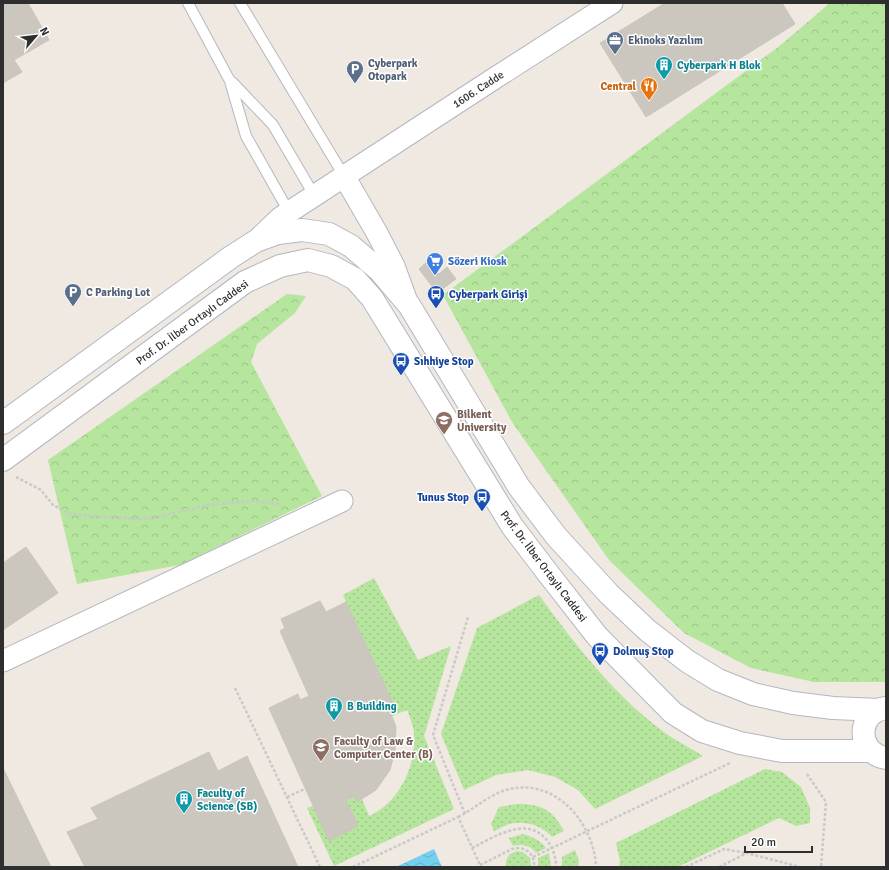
<svg xmlns="http://www.w3.org/2000/svg" width="889" height="870" viewBox="0 0 889 870" font-family="Signika,sans-serif">
<style>
.forest{fill:url(#forest-crowns)}
.garden{fill:url(#garden-dots)}
.water{fill:url(#water-waves)}
.building{fill:#cbc7bf;stroke:#cbc5ba}
.lines{fill:none;stroke-linecap:round;stroke-linejoin:round}
.lane-casing{stroke:#b4b7c1;stroke-width:12}
.street-casing{stroke:#b4b7c1;stroke-width:23}
.secondary-casing{stroke:#b4b7c1;stroke-width:24}
.path{stroke:#c9c9c9;stroke-width:2.5;stroke-dasharray:3 2;stroke-linecap:butt}
.lane{stroke:#fff;stroke-width:10}
.street{stroke:#fff;stroke-width:21}
.secondary{stroke:#fff;stroke-width:22}
.labels{text-anchor:middle;stroke-width:3;stroke-linejoin:round;paint-order:stroke}
.service-label{font-size:11px;font-weight:bold;fill:#4e5e75;stroke:#fff;text-anchor:start}
.culture-label{font-size:11px;font-weight:bold;fill:#0d838f;stroke:#fff;text-anchor:start}
.food-label{font-size:11px;font-weight:bold;fill:#c56008;stroke:#fff;text-anchor:end}
.street-label{font-size:11px;fill:#2e2e2e;stroke:#fff}
.shop-label{font-size:11px;font-weight:bold;fill:#366cbe;stroke:#fff;text-anchor:start}
.transit-label{font-size:11px;font-weight:bold;fill:#164399;stroke:#fff;text-anchor:start}
.education-label{font-size:11px;font-weight:bold;fill:#785e54;stroke:#fff;text-anchor:start}
</style>
<defs>
<pattern id="forest-crowns" width="20" height="18" patternUnits="userSpaceOnUse"><rect width="20" height="18" fill="#b6e59e"/><path d="M2 6a3 3 0 1 1 6 0M12 15a3 3 0 1 1 6 0" fill="none" stroke="#9dc588"/></pattern>
<pattern id="garden-dots" width="8" height="8" patternUnits="userSpaceOnUse"><rect width="8" height="8" fill="#b6e59e"/><path d="M2 2h.1M6 6h.1" fill="none" stroke="#9dc588" stroke-width="1.8" stroke-linecap="round"/></pattern>
<pattern id="water-waves" width="16" height="10" patternUnits="userSpaceOnUse"><rect width="16" height="10" fill="#75cff0"/><path d="M0 5q4-4 8 0t8 0" fill="none" stroke="#66b2ce"/></pattern>
</defs>
<rect width="100%" height="100%" fill="#efe9e1"/>
<!-- forest -->
<path class="forest" d="M 830,3 L 886,3 L 886,682 L 814,682 L 751,668 L 684,633 L 609,560 L 512,422 L 443,295 L 777,48 Z
M 287,294 L 306,296 L 295,313 L 257,344 L 251,362 L 322,496 L 180,565 L 77,584 L 48,460 Z"/>
<!-- garden -->
<path class="garden" d="M 374,578 L 418,660 L 451,646 L 424,736 L 454,809 L 334,866 L 307,808 L 313,806 L 357,826 L 346,800 L 354,796 L 357,801 L 362,799 L 369,816 C 399,803 417,765 414,733 C 413,725 410,717 407,710 L 392,716 L 390,711 L 384,714 L 382,708 L 393,703 L 343,595 Z
M 539,595 C 577,647 620,703 674,739 C 684,745 694,750 703,756 L 595,809 L 578,790 L 555,777 L 528,770 L 496,775 L 464,790 L 441,734 L 477,628 Z
M 765,769 L 782,772 L 801,787 L 810,808 L 810,823 L 796,826 L 779,818 L 678,867 L 619,867 L 620,861 L 616,843 Z
M 517,804 C 541,804 552,809 564,831 L 552,837 C 542,825 524,820 509,824 C 504,826 499,829 494,831 L 491,824 L 499,807 Z
M 523,834 C 533,837 540,840 546,848 L 536,853 C 530,845 522,844 513,846 L 509,838 Z
M 575,850 L 579,861 L 578,867 L 562,867 L 562,857 Z
M 517,851 L 523,852 L 530,858 L 531,867 L 506,867 C 505,858 509,853 517,851 Z
M 549,853 L 551,867 L 538,867 L 538,858 Z"/>
<!-- water -->
<path class="water" d="M 434,849 L 442,867 L 396,867 Z"/>
<!-- building -->
<path class="building" d="M 3,3 L 28,3 L 49,40 L 14,60 L 22,72 L 3,83 Z
M 665,3 L 782,3 L 795,24 L 646,117 L 600,43 Z
M 429,260 L 439,274 L 447,267 L 456,279 L 437,293 L 419,269 Z
M 26,547 L 58,593 L 3,630 L 3,563 Z
M 320,601 L 326,612 L 346,602 L 393,703 L 382,708 L 384,714 L 390,711 L 396,727 L 395,751 L 390,770 L 376,790 L 357,802 L 354,796 L 346,800 L 358,826 L 329,841 L 269,708 L 298,694 L 300,700 L 309,696 L 280,631 L 285,628 L 281,619 Z
M 209,752 L 218,771 L 247,756 L 298,867 L 85,867 L 67,832 L 98,819 L 91,808 Z
M 3,768 L 51,867 L 3,867 Z"/>
<g class="lines">
<defs>
<path id="lane" d="M 188,3 L 230,81 L 246,136 L 289,212
M 240,3 L 344,176
M 232,82 L 273,125 L 314,195"/>
<path id="street" d="M 344,176 L 377,233 L 394,266 L 406,299
M 256,241 L 280,218 L 495,78 L 612,3
M 3,661 L 342,501"/>
<path id="secondary" d="M 3,423 L 231,257 L 256,241 L 278,233 L 302,230 L 329,234 L 351,246 L 380,271 L 409,305 L 519,487 L 556,536 L 609,594 L 647,630 L 687,661 L 718,680 L 753,694 L 793,703 L 833,708 L 879,710
M 3,460 L 245,282 L 280,266 L 308,260 L 331,266 L 355,279 L 372,298 L 512,526 L 547,572 L 597,636 L 673,713 L 702,731 L 740,743 L 782,751 L 871,751
M 886,708 C 856,712 856,753 886,758"/>
</defs>
<!-- lane casing -->
<use href="#lane" class="lane-casing"/>
<!-- street casing -->
<use href="#street" class="street-casing"/>
<!-- secondary casing -->
<use href="#secondary" class="secondary-casing"/>
<!-- path -->
<path class="path" d="M 16,477 L 41,490 L 53,505 L 70,514 L 91,516 L 138,519 L 153,518 L 209,505 L 251,501 L 280,504 L 282,506
M 235,688 L 320,867
M 807,774 L 826,802 L 821,867
M 287,797 L 305,789
M 465,814 L 433,735 L 468,617
M 458,817 C 473,810 486,797 503,791 C 552,774 594,821 596,867
M 472,848 C 486,841 502,831 518,829 C 541,825 556,846 556,867
M 533,857 L 730,763
M 480,865 L 512,849 C 525,846 535,853 534,867
M 74,867 L 75,867
M 353,867 L 458,817 L 481,867
M 686,867 L 724,849 L 746,853
M 719,867 L 747,853 L 800,867"/>
<!-- lane -->
<use href="#lane" class="lane"/>
<!-- street -->
<use href="#street" class="street"/>
<!-- secondary -->
<use href="#secondary" class="secondary"/>
</g>
<!-- icons -->
<defs>
<symbol id="office-pin" viewBox="-11 -11 22 30"><path d="M0 17L-7.5 6A9.5 9.5 0 1 1 7.5 6Z" fill="#5c6f8a" stroke="#fff"/><path d="M-6-3h4V-5.5h4V-3h4V5H-6ZM-1-4.5V-3h2v-1.5ZM-6 0V1H6V0Z" fill="#fff"/></symbol>
<symbol id="building-pin" viewBox="-11 -11 22 30"><path d="M0 17L-7.5 6A9.5 9.5 0 1 1 7.5 6Z" fill="#0f9aa8" stroke="#fff"/><path d="M-4-6H4V6H1V3H-1V6H-4ZM-2.5-4.3h1.7v1.8h-1.7ZM.8-4.3h1.7v1.8H.8ZM-2.5-1h1.7V.8h-1.7ZM.8-1h1.7V.8H.8Z" fill="#fff"/></symbol>
<symbol id="parking-pin" viewBox="-11 -11 22 30"><path d="M0 17L-7.5 6A9.5 9.5 0 1 1 7.5 6Z" fill="#5c6f8a" stroke="#fff"/><path d="M-3.5-5.5H1a3.5 3.5 0 0 1 0 7H-1V5.5H-3.5ZM-1-3.4V-.6H.8a1.4 1.4 0 0 0 0-2.8Z" fill="#fff"/></symbol>
<symbol id="restaurant-pin" viewBox="-11 -11 22 30"><path d="M0 17L-7.5 6A9.5 9.5 0 1 1 7.5 6Z" fill="#e8710a" stroke="#fff"/><path d="M-5-6h1v4h1v-4h1v4h1v-4h1v5L-1.5 .5V6h-2V.5L-5-1ZM5-6V6H3V1.5H1.5Q1.5-4 5-6Z" fill="#fff"/></symbol>
<symbol id="supermarket-pin" viewBox="-11 -11 22 30"><path d="M0 17L-7.5 6A9.5 9.5 0 1 1 7.5 6Z" fill="#3f7fe0" stroke="#fff"/><path d="M-6-5.5h2.5l.6 2H6L4.5 2H-2.5L-4.4-4H-6ZM-1.5 3.2a1.3 1.3 0 1 0 .1 0ZM3 3.2a1.3 1.3 0 1 0 .1 0Z" fill="#fff"/></symbol>
<symbol id="bus-pin" viewBox="-11 -11 22 30"><path d="M0 17L-7.5 6A9.5 9.5 0 1 1 7.5 6Z" fill="#1a4fb4" stroke="#fff"/><path d="M-5-6H5V4H4V6H2V4H-2V6H-4V4H-5ZM-3.5-4V0h7V-4ZM-3.5 1.2v1.5H-2V1.2ZM2 1.2v1.5H3.5V1.2Z" fill="#fff"/></symbol>
<symbol id="university-pin" viewBox="-11 -11 22 30"><path d="M0 17L-7.5 6A9.5 9.5 0 1 1 7.5 6Z" fill="#8d6e63" stroke="#fff"/><path d="M0-5L7-2L0 1L-7-2ZM-4 1L0 2.5L4 1V4Q0 6-4 4Z" fill="#fff"/></symbol>
</defs>
<g fill-rule="evenodd">
<use href="#office-pin" x="605" y="30" width="20" height="27"/>
<use href="#building-pin" x="654" y="55" width="20" height="27"/>
<use href="#parking-pin" x="345" y="59" width="20" height="27"/>
<use href="#restaurant-pin" x="639" y="76" width="20" height="27"/>
<use href="#supermarket-pin" x="425" y="251" width="20" height="27"/>
<use href="#parking-pin" x="63" y="282" width="20" height="27"/>
<use href="#bus-pin" x="426" y="284" width="20" height="27"/>
<use href="#bus-pin" x="391" y="351" width="20" height="27"/>
<use href="#university-pin" x="434" y="410" width="20" height="27"/>
<use href="#bus-pin" x="472" y="487" width="20" height="27"/>
<use href="#bus-pin" x="590" y="641" width="20" height="27"/>
<use href="#building-pin" x="324" y="696" width="20" height="27"/>
<use href="#university-pin" x="311" y="737" width="20" height="27"/>
<use href="#building-pin" x="174" y="789" width="20" height="27"/>
</g>
<g class="labels">
<!-- service labels -->
<g class="service-label">
<text x="628" y="44">Ekinoks Yazılım</text>
<text x="368" y="67">Cyberpark<tspan x="368" dy="13">Otopark</tspan></text>
<text x="86" y="296">C Parking Lot</text>
</g>
<!-- culture labels -->
<g class="culture-label">
<text x="677" y="69">Cyberpark H Blok</text>
<text x="347" y="710">B Building</text>
<text x="197" y="797">Faculty of<tspan x="197" dy="13">Science (SB)</tspan></text>
</g>
<!-- food labels -->
<g class="food-label">
<text x="636" y="90">Central</text>
</g>
<!-- street labels -->
<g class="street-label">
<text transform="translate(478 89) rotate(-33)" y="4">1606. Cadde</text>
<text transform="translate(192 322) rotate(-36)" y="4">Prof. Dr. İlber Ortaylı Caddesi</text>
<text transform="translate(544 566) rotate(53)" y="4">Prof. Dr. İlber Ortaylı Caddesi</text>
</g>
<!-- shop labels -->
<g class="shop-label">
<text x="448" y="265">Sözeri Kiosk</text>
</g>
<!-- transit labels -->
<g class="transit-label">
<text x="449" y="298">Cyberpark Girişi</text>
<text x="414" y="365">Sıhhiye Stop</text>
<text x="469" y="501" text-anchor="end">Tunus Stop</text>
<text x="613" y="655">Dolmuş Stop</text>
</g>
<!-- education labels -->
<g class="education-label">
<text x="457" y="418">Bilkent<tspan x="457" dy="13">University</tspan></text>
<text x="334" y="745">Faculty of Law &amp;<tspan x="334" dy="13">Computer Center (B)</tspan></text>
</g>
</g>
<!-- border -->
<rect width="889" height="870" fill="none" stroke="#2e2e2e" stroke-width="8"/>
<!-- north arrow -->
<g transform="translate(36 36) rotate(62)" stroke="#ffffff" stroke-width="3" paint-order="stroke">
<path d="M0-3L7 15L0 10L-7 15Z" fill="#2e2e2e"/>
<text y="-6" font-size="11" font-weight="bold" text-anchor="middle" fill="#2e2e2e">N</text>
</g>
<!-- scale -->
<path d="M745 846v6h67v-6" fill="none" stroke="#2e2e2e" stroke-width="2"/>
<text x="751" y="846" font-size="12" fill="#2e2e2e" stroke="#ffffff" stroke-width="3" paint-order="stroke">20 m</text>
</svg>
